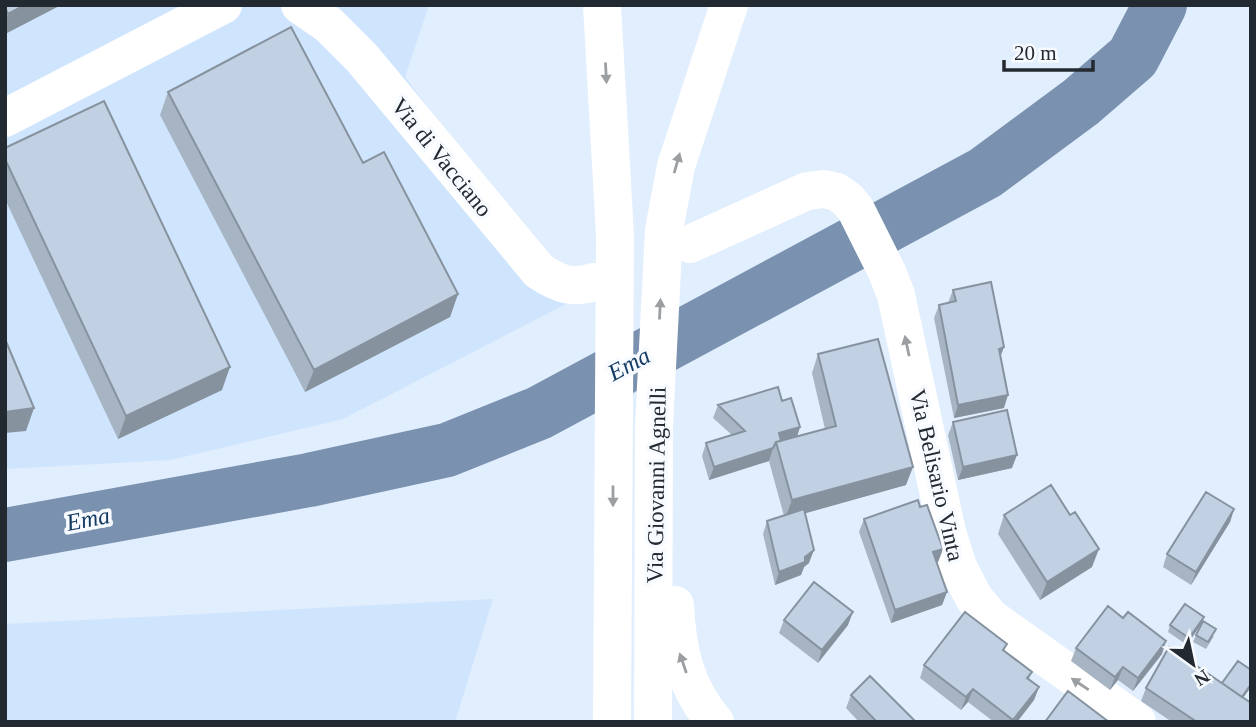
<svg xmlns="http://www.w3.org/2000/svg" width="1256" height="727" viewBox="0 0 1256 727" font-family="'Times New Roman',serif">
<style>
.built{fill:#cfe5fe}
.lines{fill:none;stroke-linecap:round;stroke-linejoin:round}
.river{stroke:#7a92af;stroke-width:54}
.minor{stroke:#fff;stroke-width:38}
.highway{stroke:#fff;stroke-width:38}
.wall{fill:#a6b4c3}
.shaded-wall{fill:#87929f}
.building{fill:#c1d1e3;stroke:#87929f;stroke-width:2}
.oneway{fill:#9c9fa2}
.labels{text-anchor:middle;stroke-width:7;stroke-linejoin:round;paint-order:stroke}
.street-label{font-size:23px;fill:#232930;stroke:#f7fafe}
.water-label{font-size:24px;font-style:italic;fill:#153b62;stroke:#f7fafe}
</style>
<rect width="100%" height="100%" fill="#e1eefd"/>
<!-- built -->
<path class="built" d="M 5,5 L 429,5 L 405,77 L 574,300 L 343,419 L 171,460 L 5,469 Z
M 493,599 L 455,722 L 5,722 L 5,624 Z"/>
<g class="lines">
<!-- river -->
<path class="river" d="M 5,535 L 309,480 L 447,450 L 539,413 L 985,173 L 1081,102 L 1133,57 L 1160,5"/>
<!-- minor -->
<path class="minor" d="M 300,5 L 329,25 L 362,58 L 539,271 C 559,284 571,289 594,282
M 5,118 L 223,5
M 690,244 L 807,191 L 824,189 L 837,192 L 848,200 L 856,210 L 887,272 L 896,295 L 947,532 L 958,567 L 974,598 L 991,618 L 1137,722"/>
<!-- highway -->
<path class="highway" d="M 602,5 L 615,236 L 612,722
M 675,605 C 677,648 685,688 715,722
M 653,722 L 654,426 L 664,230 L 676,166 L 729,5"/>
</g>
<!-- wall -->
<path class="wall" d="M 5,5 L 61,5 L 5,34 Z
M 168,92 L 363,163 L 458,294 L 450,317 L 305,392 L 160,115 Z
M 5,148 L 222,390 L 118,439 L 5,199 Z
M 953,290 L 1004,347 L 1000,357 L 1004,408 L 954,418 L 934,318 L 939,305 L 948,303 Z
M 818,354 L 906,485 L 805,513 L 809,563 L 804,567 L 801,575 L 775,585 L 763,534 L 767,521 L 784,516 L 769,461 L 709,480 L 702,456 L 706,443 L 732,435 L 713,418 L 718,405 L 800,427 L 797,436 L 825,429 L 812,373 Z
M 953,422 L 1012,468 L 958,480 L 948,435 Z
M 920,507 L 943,549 L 938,562 L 937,562 L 947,592 L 942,605 L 891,623 L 859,532 L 864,519 Z
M 1234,509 L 1230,522 L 1191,585 L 1163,567 L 1167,554 Z
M 1004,515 L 1092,567 L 1040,600 L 998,534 Z
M 1204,617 L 1201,624 L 1187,645 L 1168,632 L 1170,625 Z
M 784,620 L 848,625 L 818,663 L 779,633 Z
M 1196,635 L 1214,636 L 1206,649 L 1193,642 Z
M 1007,644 L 1004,651 L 1032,672 L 1029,679 L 1039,687 L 1034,700 L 1017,722 L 994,722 L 968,702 L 961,710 L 920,678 L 924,665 Z
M 1076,648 L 1162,654 L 1133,691 L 1118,680 L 1110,690 L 1071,661 Z
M 1146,688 L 1243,698 L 1251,722 L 1172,722 L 1141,701 Z
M 851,695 L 916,722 L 859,722 L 846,708 Z"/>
<!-- shaded-wall -->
<path class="shaded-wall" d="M 25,5 L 61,5 L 5,34 L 5,21 L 8,14 Z
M 458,294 L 450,317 L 305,392 L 314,370 Z
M 1004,347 L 999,360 L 999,349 Z
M 230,367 L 222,390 L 118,439 L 126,416 Z
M 1008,395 L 1004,408 L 954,418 L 958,405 Z
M 34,408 L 26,431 L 5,433 L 5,412 Z
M 800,427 L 796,440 L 777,446 L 779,433 Z
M 773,448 L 769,461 L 709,480 L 714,467 Z
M 1017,455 L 1012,468 L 958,480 L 963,467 Z
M 913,467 L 906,485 L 785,519 L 792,500 Z
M 1234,509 L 1230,522 L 1191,585 L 1196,572 Z
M 943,549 L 938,562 L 928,565 L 933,552 Z
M 1099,549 L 1092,567 L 1040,600 L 1047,582 Z
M 814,550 L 809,563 L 804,567 L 801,575 L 775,585 L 779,572 L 805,557 Z
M 947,592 L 942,605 L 891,623 L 895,610 Z
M 853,612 L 848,625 L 818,663 L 822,650 Z
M 1204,617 L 1201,624 L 1187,645 L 1189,638 Z
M 1166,641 L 1162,654 L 1133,691 L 1138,678 Z
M 1123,667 L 1118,680 L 1110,690 L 1115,677 Z
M 1251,684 L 1251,687 L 1235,709 L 1237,703 Z
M 1039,687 L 1034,700 L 1017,722 L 1013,722 Z
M 973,689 L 968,702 L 961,710 L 966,697 Z"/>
<!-- building -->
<path class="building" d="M 5,5 L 25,5 L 8,14 L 5,8 Z
M 291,27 L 363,163 L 384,152 L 458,294 L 314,370 L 168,92 Z
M 104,101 L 230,367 L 126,416 L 5,159 L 5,148 Z
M 991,282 L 1004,347 L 999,349 L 1008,395 L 958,405 L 939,305 L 956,301 L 953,290 Z
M 5,339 L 34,408 L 5,412 Z
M 878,339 L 913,467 L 792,500 L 776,442 L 836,426 L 818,354 Z
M 778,387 L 782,401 L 791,398 L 800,427 L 779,433 L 781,441 L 776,442 L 773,448 L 714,467 L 706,443 L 745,431 L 718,405 Z
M 1007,410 L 1017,455 L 963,467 L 953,422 Z
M 1051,485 L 1070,515 L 1075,512 L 1099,549 L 1047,582 L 1004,515 Z
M 1206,492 L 1234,509 L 1196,572 L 1167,554 Z
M 918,500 L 920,507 L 927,505 L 943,549 L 933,552 L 947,592 L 895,610 L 864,519 Z
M 804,509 L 814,550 L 805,557 L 805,562 L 779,572 L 767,521 Z
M 814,582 L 853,612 L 822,650 L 784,620 Z
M 1185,604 L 1204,617 L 1189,638 L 1170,625 Z
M 1108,606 L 1123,618 L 1128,612 L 1166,641 L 1138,678 L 1123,667 L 1115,677 L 1076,648 Z
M 965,612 L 1007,644 L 1003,650 L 1032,672 L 1027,678 L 1039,687 L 1013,720 L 973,689 L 966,697 L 924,665 Z
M 1203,621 L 1216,629 L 1208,642 L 1196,635 Z
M 1169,647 L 1251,703 L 1251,722 L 1197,722 L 1146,688 Z
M 1238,661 L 1251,670 L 1251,684 L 1242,697 L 1222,683 Z
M 870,676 L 916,722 L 877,722 L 851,695 Z
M 1068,691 L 1109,722 L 1045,722 Z"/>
<!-- one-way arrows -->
<defs><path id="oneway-solid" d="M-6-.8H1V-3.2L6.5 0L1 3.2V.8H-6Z" transform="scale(1.75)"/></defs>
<g class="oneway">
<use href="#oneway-solid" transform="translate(606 73) rotate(87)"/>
<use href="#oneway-solid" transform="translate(677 163) rotate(-74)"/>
<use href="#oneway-solid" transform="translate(660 309) rotate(-87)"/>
<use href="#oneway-solid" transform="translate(907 346) rotate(-102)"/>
<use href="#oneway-solid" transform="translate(613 496) rotate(90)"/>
<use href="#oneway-solid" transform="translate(683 663) rotate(-109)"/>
<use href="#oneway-solid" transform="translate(1080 684) rotate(-146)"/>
</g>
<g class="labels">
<!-- street labels -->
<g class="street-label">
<text transform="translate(442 157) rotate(51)" y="8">Via di Vacciano</text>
<text transform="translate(937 475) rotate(77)" y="8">Via Belisario Vinta</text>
<text transform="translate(656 485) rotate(-89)" y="8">Via Giovanni Agnelli</text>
</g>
<!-- water labels -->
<g class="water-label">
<text transform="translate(629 364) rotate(-28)" y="8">Ema</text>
<text transform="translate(88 519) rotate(-11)" y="8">Ema</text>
</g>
</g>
<!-- border -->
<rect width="1256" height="727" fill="none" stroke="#232930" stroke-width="14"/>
<!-- north arrow -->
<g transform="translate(1193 664) rotate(147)" stroke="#f7fafe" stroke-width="5" paint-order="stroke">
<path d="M0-5L12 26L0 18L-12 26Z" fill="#232930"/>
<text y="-10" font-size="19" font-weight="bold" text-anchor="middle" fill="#232930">N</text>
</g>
<!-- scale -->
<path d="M1004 60v10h89v-10" fill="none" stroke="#232930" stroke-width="3.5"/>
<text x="1014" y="60" font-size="21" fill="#232930" stroke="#f7fafe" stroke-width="5" paint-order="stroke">20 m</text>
</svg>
